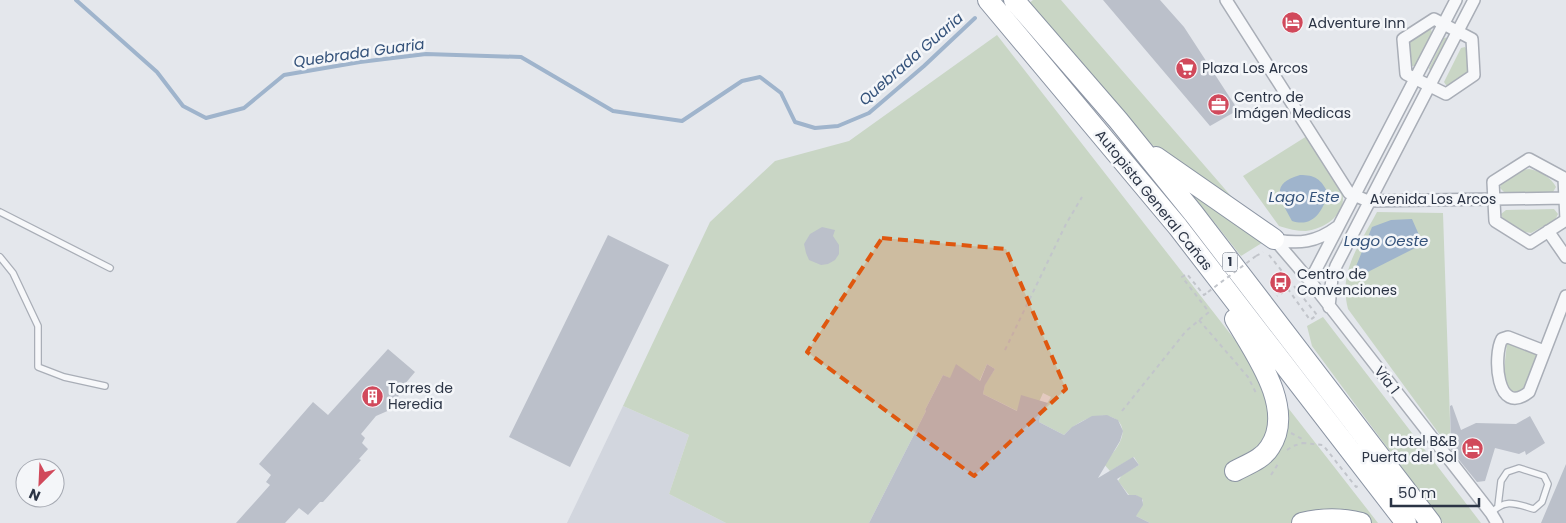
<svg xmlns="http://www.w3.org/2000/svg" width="1566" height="523" viewBox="0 0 1566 523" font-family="Poppins,sans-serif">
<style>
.built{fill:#d2d6de}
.green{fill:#c9d6c5}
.water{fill:#9fb4cc}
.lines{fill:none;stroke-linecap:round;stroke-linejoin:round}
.stream{stroke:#9fb4cc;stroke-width:4}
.building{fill:#bbc0ca}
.lane-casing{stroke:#a9aeb7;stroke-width:8}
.street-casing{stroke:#a9aeb7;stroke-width:14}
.highway-casing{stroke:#8b94a3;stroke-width:22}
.path{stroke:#c2c5cb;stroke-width:2;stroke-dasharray:4 4;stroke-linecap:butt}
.lane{stroke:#f7f8fa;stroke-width:5.5}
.street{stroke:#f7f8fa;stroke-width:11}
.highway{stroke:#fff;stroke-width:20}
.path-bridge{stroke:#c2c5cb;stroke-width:2;stroke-dasharray:4 4;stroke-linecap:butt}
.marked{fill:#df570f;fill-opacity:0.2;stroke:#df570f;stroke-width:4;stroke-dasharray:10 6;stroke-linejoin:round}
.labels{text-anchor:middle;stroke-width:5;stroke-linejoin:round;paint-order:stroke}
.shield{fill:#f4f6f9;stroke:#676e7b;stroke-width:1}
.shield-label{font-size:12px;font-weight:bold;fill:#2b3445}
.poi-label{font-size:14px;fill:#2b3445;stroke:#f4f6f9;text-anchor:start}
.street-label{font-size:14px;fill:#2b3445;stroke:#f4f6f9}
.water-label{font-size:15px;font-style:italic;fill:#34527a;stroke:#f4f6f9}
</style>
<rect width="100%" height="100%" fill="#e4e7ec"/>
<!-- built -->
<path class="built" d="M 623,406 L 689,435 L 669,494 L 726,523 L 567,523 Z"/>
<!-- green -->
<path class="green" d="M 1033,0 L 1061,0 L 1250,218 L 1172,161 L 1139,134 L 1028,4 Z
M 1427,29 L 1431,29 L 1432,33 L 1415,66 L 1412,66 L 1409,64 L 1408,47 L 1409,41 Z
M 997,35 L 1378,523 L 1150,523 L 1132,514 L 1141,507 L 1143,500 L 1136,495 L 1129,495 L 1118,481 L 1122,475 L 1139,465 L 1134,457 L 1110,471 L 1103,463 C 1151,420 1100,397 1064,435 L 1039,422 L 1041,413 L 1051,397 L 1043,393 L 1032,418 L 983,394 L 985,384 L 995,369 L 987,364 L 975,391 L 943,375 L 925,410 L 926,411 L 869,523 L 726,523 L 669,494 L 689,435 L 623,406 L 710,222 L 775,161 L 849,141 Z
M 1450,37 L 1431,74 L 1429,68 L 1444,38 Z
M 1465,47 L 1468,51 L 1468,72 L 1464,77 L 1450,85 L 1446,85 L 1444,82 L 1461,48 Z
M 1307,136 C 1316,149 1342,183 1343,197 C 1344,216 1324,229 1306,231 C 1297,231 1288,229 1279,226 L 1243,176 Z
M 1529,169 C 1538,170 1552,178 1556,187 L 1553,192 L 1505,193 L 1500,188 L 1501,184 L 1523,170 Z
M 1179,178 L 1265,241 L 1241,256 Z
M 1554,209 L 1558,214 L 1555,220 L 1531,233 L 1525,232 L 1503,219 L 1501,214 L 1506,210 Z
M 1377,212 L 1443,213 L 1451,450 L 1348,309 C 1338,271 1360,244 1377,212 Z
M 1323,317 L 1481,523 L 1443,523 L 1312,346 L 1307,326 Z
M 1507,343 L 1539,355 L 1524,390 L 1518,393 L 1507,389 L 1503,379 Z"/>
<!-- water -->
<path class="water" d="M 1300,175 C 1315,175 1321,179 1328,193 C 1323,211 1313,228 1292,221 C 1281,200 1268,184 1300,175 Z
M 1412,219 L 1423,244 L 1350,281 L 1372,227 L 1391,220 Z"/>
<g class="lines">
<!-- stream -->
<path class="stream" d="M 76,0 L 157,72 L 183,106 L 206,118 L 244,108 L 284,75 L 360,62 L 426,54 L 521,57 L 613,111 L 682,121 L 742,81 L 760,77 L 781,93 L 795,122 L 815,128 L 838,126 L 869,113 L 924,66 L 975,18"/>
</g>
<!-- building -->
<path class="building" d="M 1103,0 L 1160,0 L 1184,27 L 1238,110 L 1210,126 Z
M 822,227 L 835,230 L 833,236 L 839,245 L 839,254 L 835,260 L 828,264 L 821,265 L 809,260 L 806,253 L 804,244 L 810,234 Z
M 608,235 L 669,265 L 570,467 L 509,437 Z
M 388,349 L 415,372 L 404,385 L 392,409 L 376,416 L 361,434 L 365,438 L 362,443 L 368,449 L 359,459 L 361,460 L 323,502 L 320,502 L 308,515 L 299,508 L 285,523 L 236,523 L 270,485 L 266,482 L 271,475 L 259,464 L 313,402 L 328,415 Z
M 956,364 L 980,381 L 987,364 L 995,369 L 985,385 L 983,394 L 1017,411 L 1021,395 L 1048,403 L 1041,413 L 1039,422 L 1064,435 L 1072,427 L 1092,416 L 1107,415 L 1118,420 L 1123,431 L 1120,441 L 1098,478 L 1133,457 L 1139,465 L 1117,479 L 1128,495 L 1136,495 L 1142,498 L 1143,505 L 1136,516 L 1150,523 L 869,523 L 926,411 L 925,410 L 943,375 L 950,378 Z
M 1452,405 L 1461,430 L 1476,423 L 1516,424 L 1530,416 L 1545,443 L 1526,455 L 1525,451 L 1519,454 L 1495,448 L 1485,481 L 1477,482 L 1451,450 L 1450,406 Z
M 1566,464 L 1566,523 L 1541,523 Z"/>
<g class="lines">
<defs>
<path id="lane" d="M 0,212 L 110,268
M 0,257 L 13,273 L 38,326 L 38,367 L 64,377 L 105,386
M 1491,513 C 1506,498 1516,504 1534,509 L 1542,502 L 1548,484 L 1544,476 L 1519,468 L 1507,472 L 1501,481 L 1498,506"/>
<path id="street" d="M 1226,0 L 1349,193 L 1368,201 L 1566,198
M 1434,19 L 1472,39 L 1474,75 L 1446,94 L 1406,74 L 1403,39 Z
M 1529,159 L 1564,178 L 1566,220 L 1530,243 L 1495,221 L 1493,182 Z
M 1548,231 L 1566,257
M 1274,239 L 1310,281 L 1491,513 L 1497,523
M 1274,239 C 1298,245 1317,242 1337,227
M 1310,281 L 1456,0
M 1329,307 L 1332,278 L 1336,266 L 1474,0
M 1544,351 L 1508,337 L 1502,339 C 1493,355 1496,418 1529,392 L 1566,296"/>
<path id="highway" d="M 988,0 L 1178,227 L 1406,523
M 1014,0 L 1118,120 L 1194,214 L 1431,523
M 1156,157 L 1274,239
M 1235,319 C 1254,352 1296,408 1270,447 C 1263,459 1248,464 1235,471
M 1302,523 C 1322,518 1342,518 1361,523"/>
</defs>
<!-- lane casing -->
<use href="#lane" class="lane-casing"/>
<!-- street casing -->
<use href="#street" class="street-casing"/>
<!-- highway casing -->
<use href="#highway" class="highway-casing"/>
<!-- path -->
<path class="path" d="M 1269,255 L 1317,315 L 1310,320 L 1288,289 L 1277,296
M 1256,256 L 1263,252
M 1199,320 L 1248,377 L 1256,393
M 1005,350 L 1066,224 L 1082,197
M 1122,411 L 1186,331 L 1209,312 L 1182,277 L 1187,274 L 1204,295 L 1208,292
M 1291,433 L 1302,439 L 1303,443 L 1323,445 L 1356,487 L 1358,486
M 1287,450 L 1293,446 L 1303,443
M 1271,475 L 1278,464"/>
<!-- lane -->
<use href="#lane" class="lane"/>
<!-- street -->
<use href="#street" class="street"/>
<!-- highway -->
<use href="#highway" class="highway"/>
<!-- path-bridge -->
<path class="path-bridge" d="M 1208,292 L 1256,256"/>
</g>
<!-- marked area -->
<path class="marked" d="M 882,238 L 1006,249 L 1066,389 L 974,476 L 807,352 Z"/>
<!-- icons -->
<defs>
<symbol id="hotel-disc" viewBox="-11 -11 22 22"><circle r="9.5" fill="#d1495b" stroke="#f4f6f9"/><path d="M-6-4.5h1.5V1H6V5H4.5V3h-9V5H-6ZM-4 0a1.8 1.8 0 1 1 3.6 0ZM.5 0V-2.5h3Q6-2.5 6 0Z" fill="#fff"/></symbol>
<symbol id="supermarket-disc" viewBox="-11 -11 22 22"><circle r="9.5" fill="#d1495b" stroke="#f4f6f9"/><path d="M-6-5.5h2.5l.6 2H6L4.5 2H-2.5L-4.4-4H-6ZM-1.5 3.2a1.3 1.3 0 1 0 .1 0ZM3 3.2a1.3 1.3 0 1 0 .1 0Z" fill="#fff"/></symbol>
<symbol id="office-disc" viewBox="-11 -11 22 22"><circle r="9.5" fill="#d1495b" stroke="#f4f6f9"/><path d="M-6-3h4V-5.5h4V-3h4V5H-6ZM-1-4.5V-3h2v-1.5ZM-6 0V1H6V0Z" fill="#fff"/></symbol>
<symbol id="bus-disc" viewBox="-11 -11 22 22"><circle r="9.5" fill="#d1495b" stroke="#f4f6f9"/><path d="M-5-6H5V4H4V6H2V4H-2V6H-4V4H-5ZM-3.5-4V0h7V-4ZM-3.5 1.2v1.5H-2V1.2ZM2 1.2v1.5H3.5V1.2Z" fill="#fff"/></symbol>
<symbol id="building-disc" viewBox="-11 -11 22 22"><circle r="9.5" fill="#d1495b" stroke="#f4f6f9"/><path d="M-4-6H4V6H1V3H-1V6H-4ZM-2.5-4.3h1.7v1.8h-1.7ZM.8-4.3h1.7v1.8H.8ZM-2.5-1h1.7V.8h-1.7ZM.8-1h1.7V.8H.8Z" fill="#fff"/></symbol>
</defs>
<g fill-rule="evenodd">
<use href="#hotel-disc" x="1280" y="10" width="25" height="25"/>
<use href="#supermarket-disc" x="1174" y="56" width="25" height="25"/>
<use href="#office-disc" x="1206" y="92" width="25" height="25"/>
<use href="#bus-disc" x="1268" y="270" width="25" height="25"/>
<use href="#building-disc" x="360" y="384" width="25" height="25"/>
<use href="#hotel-disc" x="1460" y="436" width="25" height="25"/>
</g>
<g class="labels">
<!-- shield labels -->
<rect class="shield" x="1222.5" y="252.5" width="15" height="19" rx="4"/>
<g class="shield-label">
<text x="1230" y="266">1</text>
</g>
<!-- poi labels -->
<g class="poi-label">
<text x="1308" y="28">Adventure Inn</text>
<text x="1202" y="73">Plaza Los Arcos</text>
<text x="1234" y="102">Centro de<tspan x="1234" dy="16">Imágen Medicas</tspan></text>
<text x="1297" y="279">Centro de<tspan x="1297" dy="16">Convenciones</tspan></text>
<text x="388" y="393">Torres de<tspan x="388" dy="16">Heredia</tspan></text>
<text x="1457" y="446" text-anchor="end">Hotel B&amp;B<tspan x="1457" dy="16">Puerta del Sol</tspan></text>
</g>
<!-- street labels -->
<g class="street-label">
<text x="1433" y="204">Avenida Los Arcos</text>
<text transform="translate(1154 200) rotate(51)" y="5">Autopista General Cañas</text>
<text transform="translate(1387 380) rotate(52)" y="5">Vía 1</text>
</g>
<!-- water labels -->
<g class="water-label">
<text transform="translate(359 53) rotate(-8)" y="5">Quebrada Guaria</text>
<text transform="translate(911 59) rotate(-41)" y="5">Quebrada Guaria</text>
<text x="1304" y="202">Lago Este</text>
<text x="1386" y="246">Lago Oeste</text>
</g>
</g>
<!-- north arrow -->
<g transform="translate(40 483) rotate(204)"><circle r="24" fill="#f4f6f9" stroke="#a4a8b1"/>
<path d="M0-4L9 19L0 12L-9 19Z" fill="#d1495b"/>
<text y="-8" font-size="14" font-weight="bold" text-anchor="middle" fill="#2b3445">N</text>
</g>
<!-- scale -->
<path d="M1391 498v8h88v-8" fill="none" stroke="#2b3445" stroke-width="2.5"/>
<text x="1398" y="498" font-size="15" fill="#2b3445" stroke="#f4f6f9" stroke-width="4" paint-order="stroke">50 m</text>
</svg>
